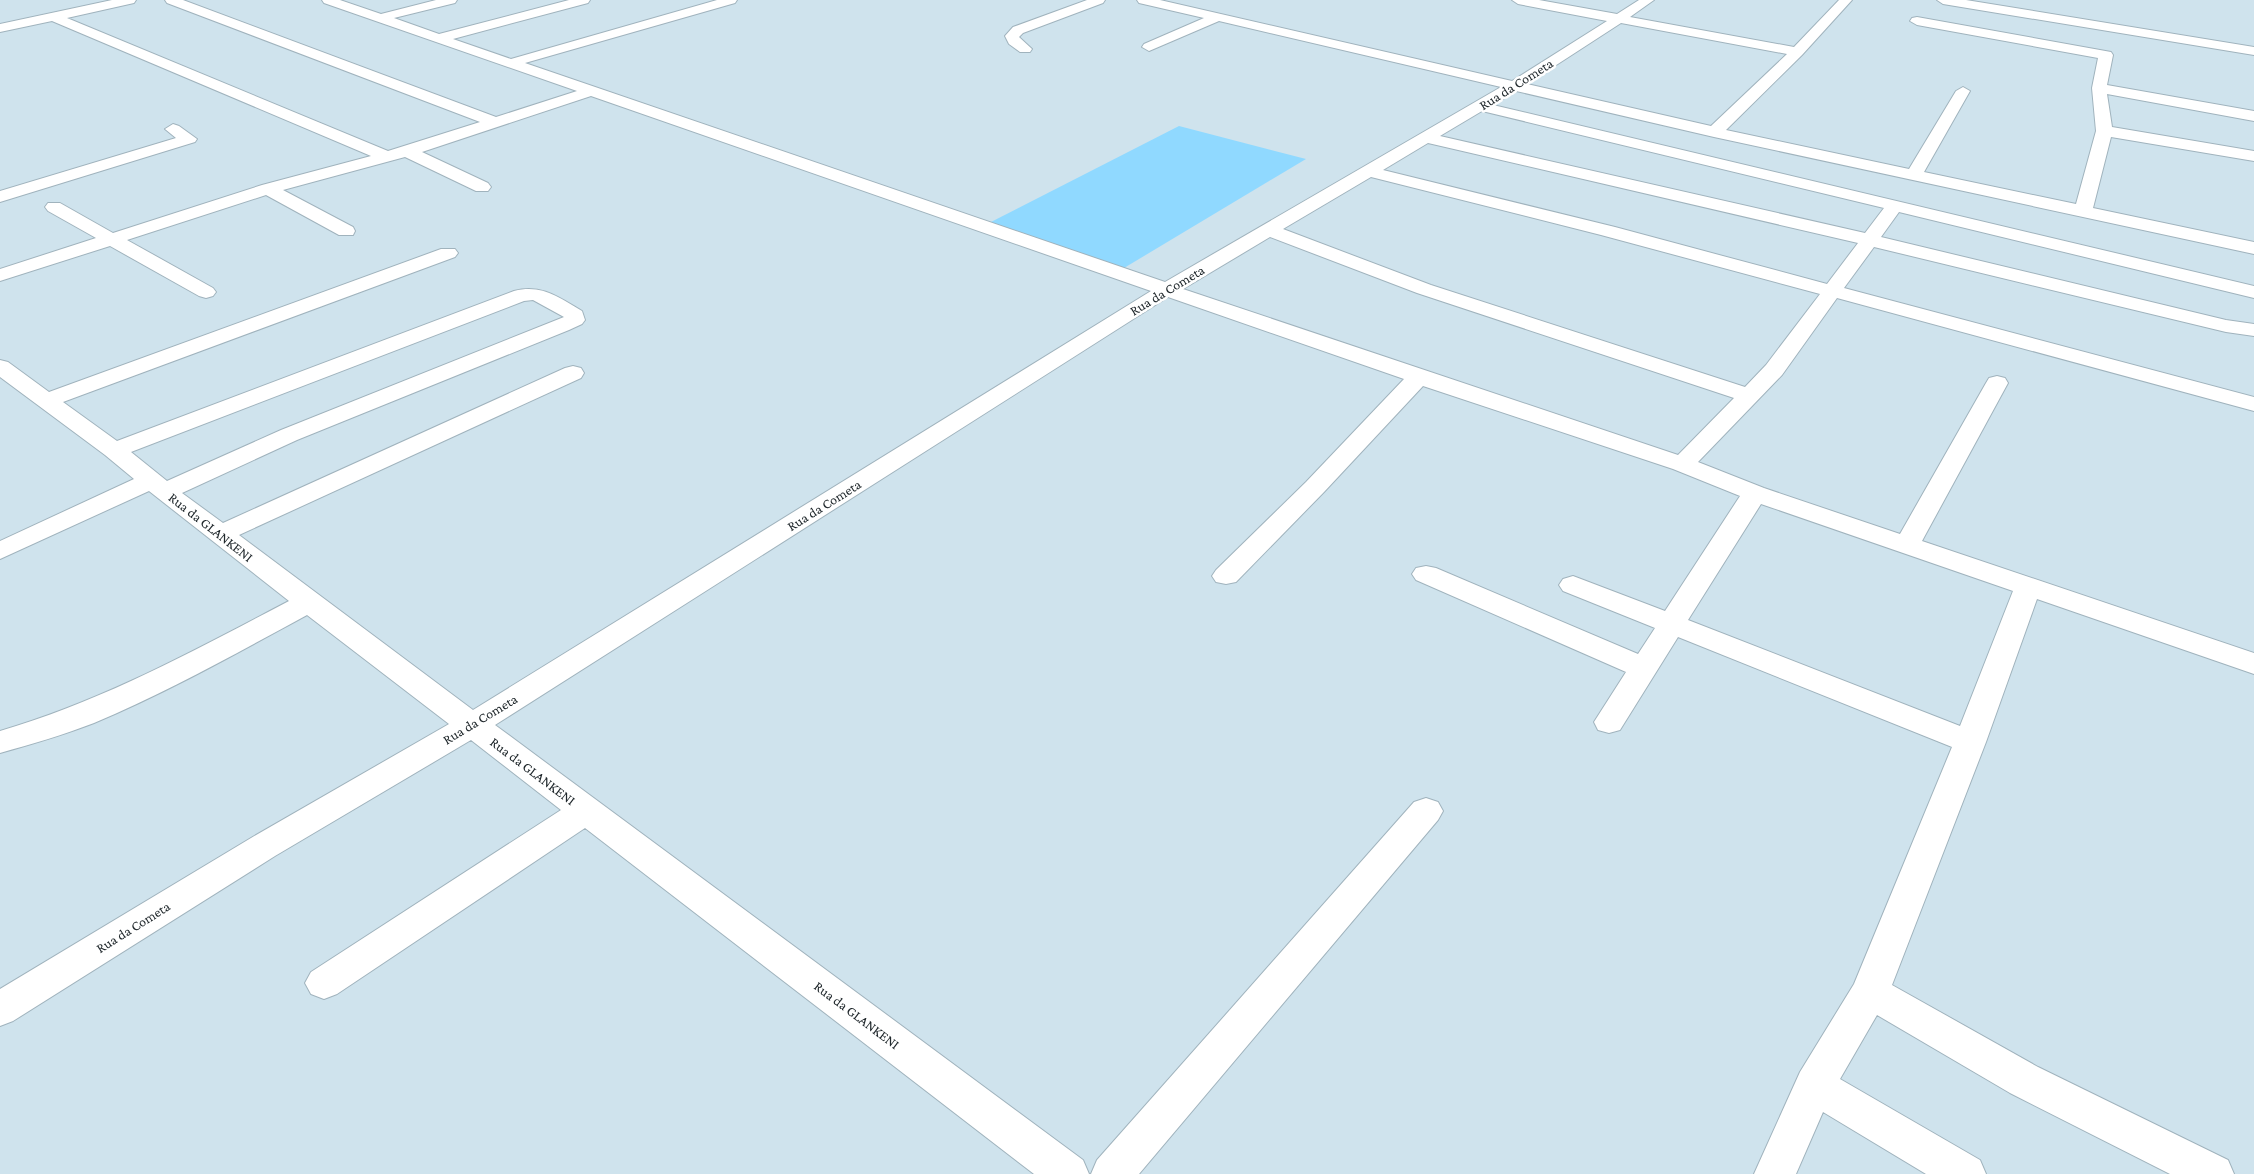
<svg xmlns="http://www.w3.org/2000/svg" width="2254" height="1174" viewBox="0 0 2254 1174" font-family="'Crimson Pro',serif">
<style>
.green{fill:#90d9ff}
.lines{fill:none;stroke-linecap:round;stroke-linejoin:round}
.minor-casing{stroke:#a0b3bd;stroke-width:2}
.minor{fill:#fff;fill-rule:evenodd}
.labels{text-anchor:middle;stroke-width:5;stroke-linejoin:round;paint-order:stroke}
.street-label{font-size:14px;fill:#20282c;stroke:#fff}
</style>
<rect width="100%" height="100%" fill="#cfe3ed"/>
<!-- green -->
<path class="green" d="M 1179,126 L 1306,159 L 1124,268 L 989,223 Z"/>
<g class="lines">
<defs>
<path id="minor" d="M 112,0 L 136,0 L 134,3 L 67,18 L 388,151 L 480,122 L 167,3 L 165,0 L 183,0 L 496,117 L 577,91 L 324,3 L 322,0 L 340,0 L 381,14 L 436,0 L 457,0 L 455,3 L 394,18 L 439,34 L 569,0 L 590,0 L 588,3 L 453,39 L 511,59 L 717,0 L 737,0 L 735,3 L 525,63 L 1165,282 L 1501,87 L 1219,21 L 1149,51 L 1142,47 L 1144,44 L 1204,18 L 1139,3 L 1137,0 L 1160,0 L 1512,81 L 1607,21 L 1518,4 L 1512,0 L 1539,0 L 1617,14 L 1639,0 L 1654,0 L 1630,17 L 1794,47 L 1839,0 L 1852,0 L 1802,55 L 1726,130 L 1909,169 L 1956,91 L 1963,87 L 1970,91 L 1924,172 L 2076,204 L 2096,131 L 2092,88 L 2098,58 L 1917,25 L 1910,21 L 1912,18 L 1917,17 L 2111,52 L 2113,55 L 2107,85 L 2254,111 L 2254,121 L 2107,94 L 2112,127 L 2254,151 L 2254,161 L 2111,137 L 2093,208 L 2254,242 L 2254,254 L 1714,137 L 1516,91 L 1493,105 L 2254,286 L 2254,298 L 1899,212 L 1881,237 L 2226,320 L 2254,324 L 2254,336 L 2226,332 L 1874,247 L 1844,288 L 2254,397 L 2254,411 L 1837,298 L 1782,375 L 1698,462 L 1764,488 L 1900,534 L 1986,383 L 1989,378 L 1997,376 L 2005,378 L 2008,383 L 1922,541 L 2254,653 L 2254,674 L 2037,599 L 1986,742 L 1892,985 L 2038,1067 L 2228,1160 L 2234,1174 L 2170,1174 L 2010,1093 L 1877,1015 L 1840,1079 L 1980,1160 L 1986,1174 L 1926,1174 L 1823,1112 L 1796,1174 L 1754,1174 L 1800,1072 L 1854,984 L 1952,747 L 1678,637 L 1620,730 L 1609,733 L 1598,730 L 1594,722 L 1626,672 L 1416,580 L 1412,574 L 1416,568 L 1426,566 L 1436,568 L 1638,654 L 1655,628 L 1563,591 L 1559,585 L 1563,579 L 1573,576 L 1665,611 L 1740,496 L 1673,469 L 1423,386 L 1324,492 L 1236,582 L 1226,584 L 1216,582 L 1212,576 L 1216,570 L 1306,482 L 1404,379 L 1168,297 L 495,725 L 1083,1160 L 1089,1174 L 1034,1174 L 585,828 L 337,994 L 324,999 L 311,994 L 305,983 L 311,972 L 561,810 L 471,740 L 275,856 L 13,1021 L 0,1026 L 0,989 L 251,838 L 449,724 L 307,615 C 237,653 168,692 94,723 C 63,735 32,744 0,753 L 0,731 C 103,701 195,650 289,601 L 149,491 L 0,559 L 0,541 L 134,479 L 105,455 L 0,377 L 0,360 L 8,362 L 49,392 L 441,249 L 455,249 L 458,253 L 455,257 L 63,402 L 117,441 L 514,291 C 542,284 558,297 582,311 L 585,320 L 582,324 L 569,330 L 297,440 L 182,493 L 223,523 L 565,368 L 573,366 L 581,368 L 584,373 L 581,378 L 239,535 L 473,710 L 1151,291 L 591,96 L 422,152 L 488,183 L 491,187 L 488,191 L 476,191 L 405,157 L 283,190 L 353,227 L 355,231 L 353,235 L 339,235 L 266,195 L 127,240 L 213,288 L 216,292 L 213,296 L 206,298 L 199,296 L 110,246 L 0,281 L 0,269 L 96,238 L 48,211 L 45,207 L 48,203 L 60,203 L 113,233 L 262,185 L 371,156 L 52,21 L 0,32 L 0,24 ZM 1621,23 L 1787,54 L 1711,126 L 1527,84 ZM 1482,111 L 1884,208 L 1865,233 L 1440,136 ZM 1428,143 L 1858,243 L 1827,284 L 1615,227 L 1383,170 ZM 1371,177 L 1601,235 L 1820,294 L 1766,365 L 1745,387 L 1431,285 L 1283,229 ZM 1270,237 L 1417,293 L 1734,398 L 1678,455 L 1183,289 ZM 533,300 L 564,317 L 281,430 L 167,481 L 131,452 L 524,301 ZM 1761,504 L 2013,591 L 1960,726 L 1688,620 Z
M 1087,0 L 1105,0 L 1103,3 L 1023,33 L 1019,37 L 1032,49 L 1030,52 L 1020,52 L 1009,44 L 1005,36 L 1013,27 Z
M 1937,0 L 1966,0 L 2254,47 L 2254,55 L 1943,4 Z
M 173,124 L 179,126 L 197,139 L 195,142 L 0,202 L 0,191 L 176,138 L 165,129 Z
M 1426,798 L 1438,802 L 1443,811 L 1438,820 L 1139,1174 L 1091,1174 L 1097,1160 L 1414,802 Z"/>
</defs>
<!-- minor casing -->
<use href="#minor" class="minor-casing"/>
<!-- minor -->
<use href="#minor" class="minor"/>
</g>
<g class="labels">
<!-- street labels -->
<g class="street-label">
<text transform="translate(1516 84) rotate(-32)" y="5">Rua da Cometa</text>
<text transform="translate(1167 290) rotate(-31)" y="5">Rua da Cometa</text>
<text transform="translate(824 505) rotate(-32)" y="5">Rua da Cometa</text>
<text transform="translate(211 527) rotate(38)" y="5">Rua da GLANKENI</text>
<text transform="translate(480 719) rotate(-31)" y="5">Rua da Cometa</text>
<text transform="translate(533 771) rotate(37)" y="5">Rua da GLANKENI</text>
<text transform="translate(133 927) rotate(-32)" y="5">Rua da Cometa</text>
<text transform="translate(857 1015) rotate(37)" y="5">Rua da GLANKENI</text>
</g>
</g>
</svg>
